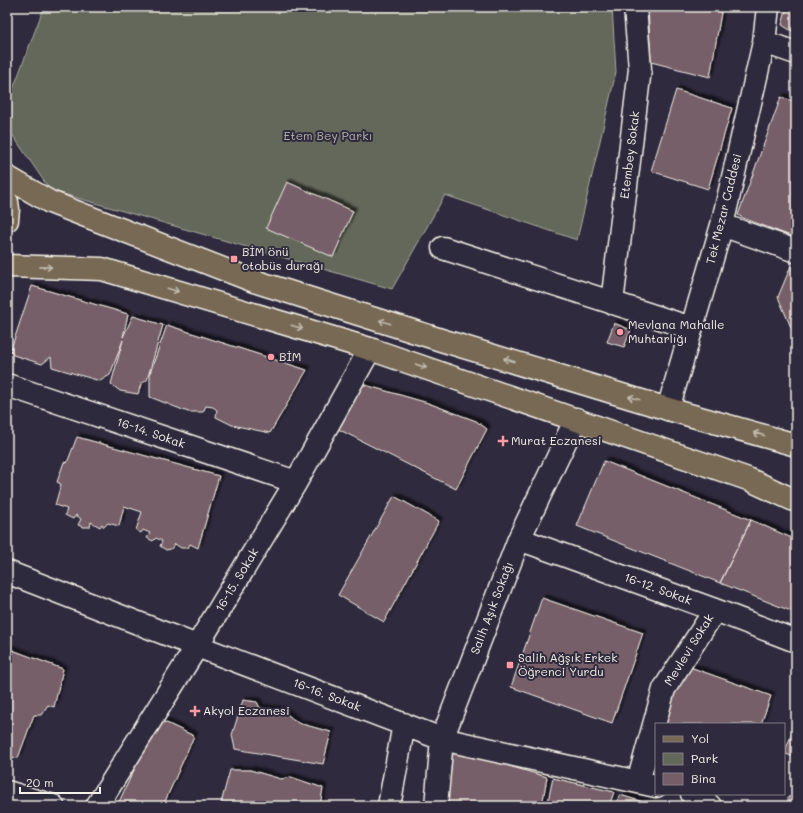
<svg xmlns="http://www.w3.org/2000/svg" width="803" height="813" viewBox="0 0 803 813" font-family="Mali,sans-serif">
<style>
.green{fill:#64685a;stroke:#acaca1}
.building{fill:#765e68;stroke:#f4f1e8;filter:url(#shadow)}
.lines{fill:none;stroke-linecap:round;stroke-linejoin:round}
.street-casing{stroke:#f4f1e8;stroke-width:25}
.primary-casing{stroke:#f4f1e8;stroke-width:25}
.street{stroke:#2f2a3d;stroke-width:22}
.primary{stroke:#786954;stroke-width:22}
.oneway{stroke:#c2bbad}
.poi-dot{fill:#ff9aa2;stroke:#2f2a3d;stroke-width:1.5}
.labels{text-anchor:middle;stroke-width:4;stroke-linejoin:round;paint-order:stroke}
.park-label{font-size:12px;fill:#b3b3a8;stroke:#2f2a3d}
.street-label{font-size:12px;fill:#f4f1e8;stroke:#2f2a3d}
.poi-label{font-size:12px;fill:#f4f1e8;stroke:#2f2a3d;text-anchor:start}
</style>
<defs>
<filter id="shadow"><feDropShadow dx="3.5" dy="-3.5" stdDeviation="1" flood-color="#0009"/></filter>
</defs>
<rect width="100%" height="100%" fill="#2f2a3d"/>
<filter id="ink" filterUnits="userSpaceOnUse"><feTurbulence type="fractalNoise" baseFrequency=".025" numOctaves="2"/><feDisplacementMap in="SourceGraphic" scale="8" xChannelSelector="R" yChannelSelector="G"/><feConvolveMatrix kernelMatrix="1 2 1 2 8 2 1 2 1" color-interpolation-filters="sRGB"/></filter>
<g filter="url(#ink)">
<!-- green -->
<path class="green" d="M 44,7 L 612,7 L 616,72 L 577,240 L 445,195 L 392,289 L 50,190 L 7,127 L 7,105 Z"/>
<!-- building -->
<path class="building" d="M 648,7 L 722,7 L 710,77 L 651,62 Z
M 787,7 L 796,7 L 796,32 L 790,30 L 782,25 Z
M 676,90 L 732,108 L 708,189 L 651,171 Z
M 781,97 L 796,102 L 796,238 L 743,218 L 738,215 Z
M 287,182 L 353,211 L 333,257 L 266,228 Z
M 793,261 L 796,262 L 796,339 L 778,297 Z
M 32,286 L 128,314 L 123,337 L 133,316 L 163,325 L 147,380 L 141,384 L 138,394 L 120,391 L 111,384 L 123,340 L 110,375 L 100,381 L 52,367 L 51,357 L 42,364 L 13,355 L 11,349 Z
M 614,323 L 631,330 L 624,347 L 607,342 Z
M 167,325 L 307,370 L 270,433 L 232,425 L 216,417 L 217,410 L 213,407 L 206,406 L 203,412 L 188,412 L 150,397 L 150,373 Z
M 358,383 L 428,403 L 476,421 L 487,429 L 456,489 L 336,428 Z
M 77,437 L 219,476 L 198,548 L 190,544 L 188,548 L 181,548 L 175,544 L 171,549 L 166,550 L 160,546 L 162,541 L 156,538 L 153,541 L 147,538 L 150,533 L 143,530 L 141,533 L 136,530 L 142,512 L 124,506 L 119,526 L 108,523 L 104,527 L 102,524 L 100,527 L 91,522 L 90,527 L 83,527 L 78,525 L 81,519 L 76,515 L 73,519 L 65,515 L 67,509 L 55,505 L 61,484 L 57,482 L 64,462 L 67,463 Z
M 604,461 L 751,520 L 720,583 L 577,526 Z
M 394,496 L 439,521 L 384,622 L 338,595 Z
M 751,520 L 796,540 L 796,613 L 720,583 Z
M 542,598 L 643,633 L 612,723 L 511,687 Z
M 7,648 L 63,669 L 54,707 L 48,705 L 41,715 L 34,715 L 18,758 L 7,757 Z
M 687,666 L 771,696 L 761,724 L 662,724 L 662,718 Z
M 243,700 L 257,702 L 260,708 L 283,711 L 298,723 L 331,732 L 323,764 L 235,749 L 232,735 Z
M 158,719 L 194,736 L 163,806 L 117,806 Z
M 796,724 L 796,758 L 786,754 L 786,748 Z
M 450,749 L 547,777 L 542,806 L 438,806 Z
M 230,770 L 250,770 L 281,779 L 291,777 L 323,788 L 320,806 L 221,806 L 221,803 Z
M 553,778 L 614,792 L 609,806 L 547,806 Z
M 620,795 L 656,806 L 616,806 Z
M 796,796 L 796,806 L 788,806 L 788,797 Z"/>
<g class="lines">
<defs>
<path id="street" d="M 764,42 L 796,53
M 722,225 L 796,251
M 443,248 L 691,328
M 612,303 L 640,69 L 635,7
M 7,385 L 296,482
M 668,409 L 722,225 L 764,42 L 768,7
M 519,539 L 715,610 L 796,641
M 7,572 L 197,646 L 442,739 L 656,786
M 638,782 L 664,689 L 715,610
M 7,792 L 53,806
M 692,794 L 700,796 L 710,806
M 97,806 L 197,646 L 296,482 L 370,349
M 389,806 L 404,724
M 436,806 L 442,739 L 519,539 L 576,419"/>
<path id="primary" d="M 7,177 L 50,202 L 254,281 L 441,340 L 668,409 L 796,445
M 7,202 L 8,209 L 7,220
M 7,266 L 102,269 L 370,349 L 748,479 L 796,501"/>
</defs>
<!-- street casing -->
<use href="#street" class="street-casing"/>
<!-- primary casing -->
<use href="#primary" class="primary-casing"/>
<!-- street -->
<use href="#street" class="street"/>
<!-- primary -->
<use href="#primary" class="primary"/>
</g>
<!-- one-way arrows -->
<defs><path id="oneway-shaft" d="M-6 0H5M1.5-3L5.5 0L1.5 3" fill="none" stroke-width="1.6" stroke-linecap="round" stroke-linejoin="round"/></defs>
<g class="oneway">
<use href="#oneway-shaft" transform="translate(46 267) rotate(1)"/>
<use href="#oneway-shaft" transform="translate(173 290) rotate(17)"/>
<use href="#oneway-shaft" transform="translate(385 322) rotate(-162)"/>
<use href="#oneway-shaft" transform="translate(297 327) rotate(17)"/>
<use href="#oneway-shaft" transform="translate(509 360) rotate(-163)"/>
<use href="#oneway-shaft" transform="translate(421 366) rotate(19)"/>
<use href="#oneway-shaft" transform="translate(634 398) rotate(-163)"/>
<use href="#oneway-shaft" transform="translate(759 434) rotate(-164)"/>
</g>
</g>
<!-- markers -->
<g class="poi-dot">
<rect x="230" y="255" width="8" height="8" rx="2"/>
<circle cx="620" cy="332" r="4"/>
<circle cx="271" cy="357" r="4"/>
<path d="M501 435h4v4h4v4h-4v4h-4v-4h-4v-4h4z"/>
<rect x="506" y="661" width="8" height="8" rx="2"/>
<path d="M193 705h4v4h4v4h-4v4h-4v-4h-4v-4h4z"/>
</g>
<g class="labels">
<!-- park labels -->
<g class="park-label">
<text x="328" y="140">Etem Bey Parkı</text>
</g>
<!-- street labels -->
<g class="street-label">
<text transform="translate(630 155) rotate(-83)" y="4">Etembey Sokak</text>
<text transform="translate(724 209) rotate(-76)" y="4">Tek Mezar Caddesi</text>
<text transform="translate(151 433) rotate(19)" y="4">16-14. Sokak</text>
<text transform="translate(237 580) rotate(-59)" y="4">16-15. Sokak</text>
<text transform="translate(658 589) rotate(20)" y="4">16-12. Sokak</text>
<text transform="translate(492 608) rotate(-69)" y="4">Salih Aşık Sokağı</text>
<text transform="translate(689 650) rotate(-58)" y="4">Mevlevi Sokak</text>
<text transform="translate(327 695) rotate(21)" y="4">16-16. Sokak</text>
</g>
<!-- poi labels -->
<g class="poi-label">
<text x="242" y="256">BİM önü<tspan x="242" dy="14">otobüs durağı</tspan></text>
<text x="628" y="329">Mevlana Mahalle<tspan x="628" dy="14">Muhtarlığı</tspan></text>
<text x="279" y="361">BİM</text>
<text x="511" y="445">Murat Eczanesi</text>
<text x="518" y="662">Salih Ağşık Erkek<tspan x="518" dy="14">Öğrenci Yurdu</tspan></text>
<text x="203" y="715">Akyol Eczanesi</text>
</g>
</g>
<!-- margin -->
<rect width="803" height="813" fill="none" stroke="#2f2a3d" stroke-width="24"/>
<rect x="12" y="12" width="779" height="789" fill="none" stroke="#f4f1e8" stroke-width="1.5" filter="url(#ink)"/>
<!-- legend -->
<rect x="655" y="723" width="130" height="72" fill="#2f2a3d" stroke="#7e7a81"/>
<rect x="663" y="736" width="20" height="6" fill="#786954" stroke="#7e7a81"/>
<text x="691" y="743" font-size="12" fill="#f4f1e8">Yol</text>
<rect x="663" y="753" width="20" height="12" fill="#64685a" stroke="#7e7a81"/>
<text x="691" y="763" font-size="12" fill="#f4f1e8">Park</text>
<rect x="663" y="773" width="20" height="12" fill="#765e68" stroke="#7e7a81"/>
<text x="691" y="783" font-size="12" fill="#f4f1e8">Bina</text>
<!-- scale -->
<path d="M20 787v6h80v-6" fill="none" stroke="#f4f1e8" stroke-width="2"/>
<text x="26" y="787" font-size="12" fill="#f4f1e8" stroke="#2f2a3d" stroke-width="3" paint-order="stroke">20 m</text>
</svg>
